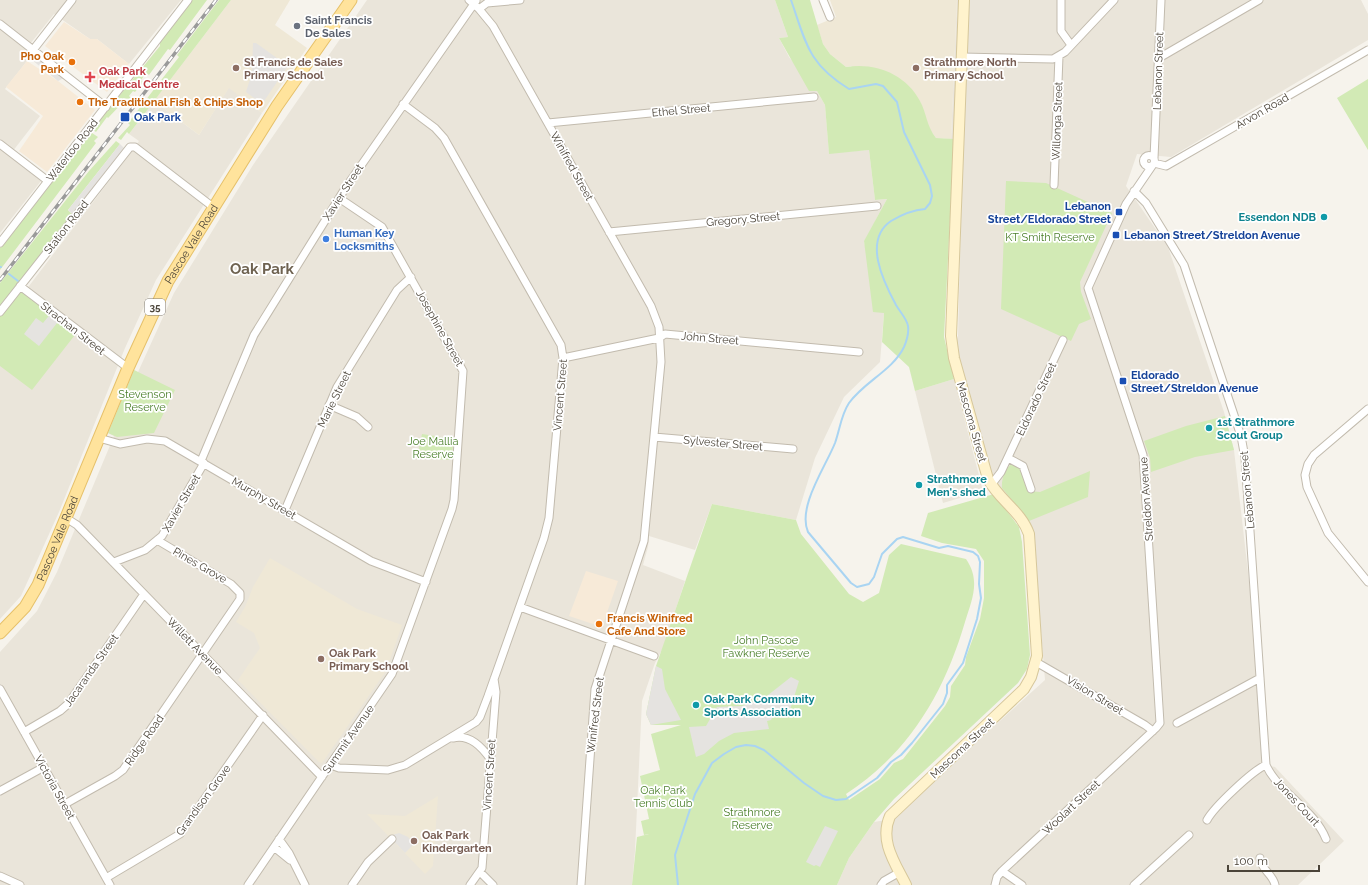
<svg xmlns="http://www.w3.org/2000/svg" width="1368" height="885" viewBox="0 0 1368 885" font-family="Raleway,sans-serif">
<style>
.residential{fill:#eae5da}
.commercial{fill:#f7ead8}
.education{fill:#efe8d6}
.green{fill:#d2eab5}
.parking{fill:#e5e3e0}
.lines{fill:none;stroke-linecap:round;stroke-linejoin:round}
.stream{stroke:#a9d4f2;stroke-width:2}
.street-casing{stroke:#c2bbae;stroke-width:9}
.secondary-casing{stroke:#d6c79b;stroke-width:12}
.primary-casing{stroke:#e6c16a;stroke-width:13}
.street{stroke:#fff;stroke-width:7}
.secondary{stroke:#fff3cd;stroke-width:10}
.primary{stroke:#ffe39c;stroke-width:11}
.rail-casing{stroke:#9a9a9a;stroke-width:3.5}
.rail{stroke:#fff;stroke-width:2;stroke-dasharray:6;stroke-linecap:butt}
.worship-dot{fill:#6b7280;stroke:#fff;stroke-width:1.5}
.food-dot{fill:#e8710a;stroke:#fff;stroke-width:1.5}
.education-dot{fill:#8d6e63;stroke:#fff;stroke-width:1.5}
.health-dot{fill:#e0444e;stroke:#fff;stroke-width:1.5}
.transit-dot{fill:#1a4fb4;stroke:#fff;stroke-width:1.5}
.culture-dot{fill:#0f9aa8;stroke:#fff;stroke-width:1.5}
.shop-dot{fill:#3f7fe0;stroke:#fff;stroke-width:1.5}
.labels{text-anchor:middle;stroke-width:3.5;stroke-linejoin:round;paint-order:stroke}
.shield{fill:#fff;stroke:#817c74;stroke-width:1}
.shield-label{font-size:10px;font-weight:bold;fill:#4b4439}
.worship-label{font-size:11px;font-weight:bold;fill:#5b616d;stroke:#fff;text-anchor:start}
.food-label{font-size:11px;font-weight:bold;fill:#c56008;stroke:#fff;text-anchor:start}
.education-label{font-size:11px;font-weight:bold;fill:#785e54;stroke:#fff;text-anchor:start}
.health-label{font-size:11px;font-weight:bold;fill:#be3a42;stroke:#fff;text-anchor:start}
.street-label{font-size:11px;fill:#4b4439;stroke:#fff}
.transit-label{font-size:11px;font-weight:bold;fill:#164399;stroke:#fff;text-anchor:start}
.culture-label{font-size:11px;font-weight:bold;fill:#0d838f;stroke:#fff;text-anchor:start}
.shop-label{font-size:11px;font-weight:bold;fill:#366cbe;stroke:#fff;text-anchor:start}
.park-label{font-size:11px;fill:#4a7f2a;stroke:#fff}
.district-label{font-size:15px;font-weight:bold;fill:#6e6250;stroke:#fff}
</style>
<rect width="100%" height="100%" fill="#f6f3ec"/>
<!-- residential -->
<path class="residential" d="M 0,0 L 181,0 L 129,64 L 97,39 L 90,39 L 54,14 L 22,54 L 27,61 L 5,89 L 40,116 L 9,156 L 41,181 L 0,233 Z
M 367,0 L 775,0 L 788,37 L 779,38 L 789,57 L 817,91 L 825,105 L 829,153 L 869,150 L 875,200 L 887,199 L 864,242 L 884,313 L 880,362 L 844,397 L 815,458 L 796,520 L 712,504 L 695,550 L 649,536 L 648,547 L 643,565 L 685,581 L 663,648 L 655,663 L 642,701 L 635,851 L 632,885 L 0,885 L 0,652 L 37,611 L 57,572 L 114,436 L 108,433 L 134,370 L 138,372 L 174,293 L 253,165 Z
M 957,0 L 1361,0 L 1368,14 L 1368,40 L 1171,157 L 1137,154 L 1126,186 L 1168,247 L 1224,412 L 1234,450 L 1260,677 L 1266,765 L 1275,767 L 1344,841 L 1298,885 L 837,885 L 849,858 L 874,822 L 892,819 L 1045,680 L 1033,532 L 1029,521 L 1004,493 L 993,476 L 987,464 L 955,346 L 958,336 L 963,139 L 951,139 Z
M 229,87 L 262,113 L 156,280 L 125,348 L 59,512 L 21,596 L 0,619 L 0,324 L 132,151 L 139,141 L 129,134 L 154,101 L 199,135 Z
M 954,379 L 983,491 L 943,503 L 915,391 Z"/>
<!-- commercial -->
<path class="commercial" d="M 64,22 L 90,39 L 97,39 L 129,64 L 107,92 L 45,46 Z
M 27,61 L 58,81 L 95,110 L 47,172 L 19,151 L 43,116 L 6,87 Z
M 586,571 L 618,581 L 602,627 L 569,616 Z"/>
<!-- education -->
<path class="education" d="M 231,0 L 290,0 L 275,25 L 307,48 L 262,113 L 229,88 L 199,135 L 154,101 Z
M 830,0 L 957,0 L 951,139 L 936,138 L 929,128 L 920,101 L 851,66 L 846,67 L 830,54 L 823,44 L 817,25 L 836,17 Z
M 270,558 L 357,609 L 402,625 L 386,671 L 322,763 L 319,762 L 238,680 L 260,648 L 254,633 L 236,622 L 245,607 L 253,587 Z
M 438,796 L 433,866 L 425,874 L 367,814 L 405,816 Z"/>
<!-- green -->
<path class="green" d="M 191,0 L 207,0 L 170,50 L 168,49 L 149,75 L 146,73 L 141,80 L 143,82 L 135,92 L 133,91 L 129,96 L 131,98 L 129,100 L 127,98 L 108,118 L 107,117 L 96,132 L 92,129 L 160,46 L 160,42 Z
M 219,0 L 231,0 L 129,134 L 127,132 L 121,140 L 118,138 L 130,125 L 128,123 L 179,57 L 177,55 Z
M 775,0 L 810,0 L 823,44 L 830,54 L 846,67 C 875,62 906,74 920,101 C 927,114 926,125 936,138 L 954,139 L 944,337 L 954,379 L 915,391 L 909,367 L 882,342 L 884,313 L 873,312 L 864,241 L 887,199 L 875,200 L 869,150 L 829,154 L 825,105 L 817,91 L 809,91 L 779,38 L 788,37 Z
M 1368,79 L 1368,150 L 1337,98 Z
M 92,133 L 98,137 L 94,141 L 96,143 L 0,270 L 0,248 L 52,180 Z
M 116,141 L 120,144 L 68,210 L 72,214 L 17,285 L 78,331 L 32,390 L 0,366 L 0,283 L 89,171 Z
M 1006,181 L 1046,183 L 1112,213 L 1080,282 L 1081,292 L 1091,319 L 1079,324 L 1071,341 L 1001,309 Z
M 134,370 L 175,390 L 154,433 L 117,437 L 108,433 Z
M 1225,416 L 1234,450 L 1195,457 L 1151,472 L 1150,458 L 1144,441 L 1186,426 Z
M 422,434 L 454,439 L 451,460 L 417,458 Z
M 1012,464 L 1021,468 L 1029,491 L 1040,492 L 1090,471 L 1088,497 L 1029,521 L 1002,488 C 1001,481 1005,467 1012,464 Z
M 994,494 L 1019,527 L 1022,542 L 1030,655 L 1027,669 L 1018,683 L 894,799 L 874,822 L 849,858 L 837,885 L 632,885 L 637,837 L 649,834 L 644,835 L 641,821 L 649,819 L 640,776 L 660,770 L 651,734 L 681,725 L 651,725 L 646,714 L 656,666 L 712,504 L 796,520 L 801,534 L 849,594 L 863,602 L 879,593 L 889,555 L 901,544 L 966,559 C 981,581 972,599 965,622 C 944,693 909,753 846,794 L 849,800 L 880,779 L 894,763 L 903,759 L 945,706 L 950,697 L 951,686 L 965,665 L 966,657 L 980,619 L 984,598 L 984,561 L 976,549 L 942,543 L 921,536 L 928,513 Z"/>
<!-- parking -->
<path class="parking" d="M 253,43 L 256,43 L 288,66 L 262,104 L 246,92 L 252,73 Z
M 34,55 L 64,78 L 58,81 L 32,60 Z
M 120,144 L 124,148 L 72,214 L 68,210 Z
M 52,312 L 61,318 L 39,346 L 24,334 L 36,318 L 43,323 Z
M 656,666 L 662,669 L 665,689 L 681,720 L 651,725 L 646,714 Z
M 791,677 L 799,681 L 789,713 L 776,709 L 771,720 L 767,721 L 769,729 L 734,733 L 719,741 L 704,754 L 696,757 L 689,727 L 706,726 L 717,707 L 742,706 L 763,699 Z
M 825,826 L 838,831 L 820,867 L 816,865 L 814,866 L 806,862 Z
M 399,833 L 408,837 L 414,844 L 405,853 L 389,836 Z"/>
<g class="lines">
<!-- stream -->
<path class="stream" d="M 0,267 L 1,267
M 9,274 L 18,281
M 678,885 L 675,855 L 695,794 L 712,763 L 724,754 L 736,747 L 746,745 L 755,746 L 764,750 L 804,783 L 823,796 L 836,800 L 846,799 L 877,778 L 891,762 L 901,755 L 912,743 L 943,704 L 947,693 L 947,685 L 963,663 L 977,619 L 981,598 L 979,584 L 980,562 L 978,556 L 973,552 L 948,546 L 939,548 L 903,537 L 897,539 L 882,554 L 874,577 L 869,584 L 857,587 L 851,583 L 808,532 C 797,507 826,466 835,443 C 840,429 841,415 849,403 C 864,382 893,370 904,347 C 907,340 909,333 908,326 C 907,319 900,312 896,305 C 883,281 863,240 891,221 C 901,215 913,210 925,209 L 930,203 L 932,196 L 930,185 L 904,132 L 897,102 L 883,86 L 876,84 L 849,89 C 808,64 806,43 791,0"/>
<defs>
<path id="street" d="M 469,0 L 479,9 L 493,26 L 651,306 L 659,327 L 661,362 L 644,541 L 595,689 L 581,885
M 823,0 L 830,17
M 1061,0 L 1061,31 L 1071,45
M 479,9 L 487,3 L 520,0
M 0,24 L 106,107
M 33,50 L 72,0
M 962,57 L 1053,59 L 1065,52 L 1114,0
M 1159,58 L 1259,0
M 548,123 L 814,97
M 0,144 L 48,181
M1143.5 161a5.5 5.5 0 1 1 11 0a5.5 5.5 0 1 1-11 0Z
M 1154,158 L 1161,0
M 1154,163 L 1166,166 L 1368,50
M 1054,185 L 1059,56
M 1134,191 L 1146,203 L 1184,265 L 1241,436 L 1245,458 L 1266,765 C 1278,792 1315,810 1326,839
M 609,232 L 877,206
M 0,243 L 188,0
M 20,286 L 128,368
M 0,312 L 130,147 L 135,147 L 213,207
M 563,358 L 659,338 L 665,334 L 859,352
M 329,405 L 357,417 L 368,427
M 1368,409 L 1314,455 L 1308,464 L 1305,475 L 1307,487 L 1328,533 L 1368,582
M 654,437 L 793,449
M 99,438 L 120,444 L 147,439 L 165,441 L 371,561 L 426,582
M 1008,458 L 1023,466 L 1031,489
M 201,461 L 254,335 L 346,187 L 476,1
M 991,485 L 1001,472 L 1063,340
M 285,510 L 337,387 L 397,290 L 411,277
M 66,518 L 77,525 L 322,777
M 114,562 L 145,550 L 162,536 L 204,463
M 520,607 L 654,656
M 1036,662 L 1145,725 L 1153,731
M 0,689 L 110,885
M 1177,723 L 1260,678
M 24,732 L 60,711 L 68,704 L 144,594
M 453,738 C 470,734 482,747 491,760
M 331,765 L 339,768 L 388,770 L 405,765 L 476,722 L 480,717 L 488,696 L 544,538 L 549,518 L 563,358 L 561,345 L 444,138 L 435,128 L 403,104
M 0,791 L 44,767
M 65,804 L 115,776 L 123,770 L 240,599 L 240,593 L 231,584 L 157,540
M 1207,820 C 1214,807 1253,770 1266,765
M 279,839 L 289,853 L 305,885
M 274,847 L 290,860
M 1260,858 C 1261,870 1273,874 1275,885
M 1002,871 L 1022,885
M 480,872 L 493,885
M 0,876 L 20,885
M 106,878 L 180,834 L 263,715
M 248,885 L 392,674 L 452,509 L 454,500 L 463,371 L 382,227 L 339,198
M 352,885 L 368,862 L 392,839
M 470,885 L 482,868 L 496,692 L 494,679
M 881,885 L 884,881 L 900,872
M 995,885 L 997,877 L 1002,871 L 1156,728 L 1160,723 L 1143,455 L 1088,288 L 1126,204 L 1152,166
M 1134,885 L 1189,835"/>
<path id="secondary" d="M 906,885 C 895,863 879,841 890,816 L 1024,689 L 1031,677 L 1037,656 L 1029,534 C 1021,511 999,500 988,479 L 954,358 L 951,336 L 964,0"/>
<g id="primary">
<path id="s1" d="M 0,633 L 25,607 L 38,585 L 128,368 L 168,281 L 277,106 L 351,0"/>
</g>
</defs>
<!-- street casing -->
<use href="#street" class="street-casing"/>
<!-- secondary casing -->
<use href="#secondary" class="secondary-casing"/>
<!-- primary casing -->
<use href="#primary" class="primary-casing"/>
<!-- street -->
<use href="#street" class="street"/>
<!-- secondary -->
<use href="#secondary" class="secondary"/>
<!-- primary -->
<use href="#primary" class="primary"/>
<defs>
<path id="rail" d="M 0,280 L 216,0"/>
</defs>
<!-- rail casing -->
<use href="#rail" class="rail-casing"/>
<!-- rail -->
<use href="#rail" class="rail"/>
</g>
<!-- markers -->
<circle class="worship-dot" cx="297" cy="26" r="4"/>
<g class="food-dot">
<circle cx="72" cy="62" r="4"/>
<circle cx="80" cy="102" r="4"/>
<circle cx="599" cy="624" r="4"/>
</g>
<g class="education-dot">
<circle cx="236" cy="68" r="4"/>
<circle cx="916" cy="68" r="4"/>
<circle cx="321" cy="659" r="4"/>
<circle cx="414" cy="841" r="4"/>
</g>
<path class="health-dot" d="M88 71h4v4h4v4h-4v4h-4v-4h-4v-4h4z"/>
<g class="transit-dot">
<rect x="120" y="112" width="10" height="10" rx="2"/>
<rect x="1115" y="208" width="8" height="8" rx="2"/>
<rect x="1112" y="231" width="8" height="8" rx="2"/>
<rect x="1119" y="377" width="8" height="8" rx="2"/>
</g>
<g class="culture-dot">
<circle cx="1324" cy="217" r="4"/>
<circle cx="1209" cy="428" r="4"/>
<circle cx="919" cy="485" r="4"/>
<circle cx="696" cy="705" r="4"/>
</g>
<circle class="shop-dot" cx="326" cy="239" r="4"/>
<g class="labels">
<!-- shield labels -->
<rect class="shield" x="145" y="299" width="20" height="16" rx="3"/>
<g class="shield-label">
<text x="155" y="311">35</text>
</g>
<!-- worship labels -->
<g class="worship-label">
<text x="305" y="24">Saint Francis<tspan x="305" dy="13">De Sales</tspan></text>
</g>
<!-- food labels -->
<g class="food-label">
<text x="64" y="60" text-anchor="end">Pho Oak<tspan x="64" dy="13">Park</tspan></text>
<text x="88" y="106">The Traditional Fish &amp; Chips Shop</text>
<text x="607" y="622">Francis Winifred<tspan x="607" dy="13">Cafe And Store</tspan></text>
</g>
<!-- education labels -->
<g class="education-label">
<text x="244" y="66">St Francis de Sales<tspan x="244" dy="13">Primary School</tspan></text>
<text x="924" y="66">Strathmore North<tspan x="924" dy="13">Primary School</tspan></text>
<text x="329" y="657">Oak Park<tspan x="329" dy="13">Primary School</tspan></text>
<text x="422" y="839">Oak Park<tspan x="422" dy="13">Kindergarten</tspan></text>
</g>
<!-- health labels -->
<g class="health-label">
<text x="99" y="75">Oak Park<tspan x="99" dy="13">Medical Centre</tspan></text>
</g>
<!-- street labels -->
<g class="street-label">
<text transform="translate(1158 71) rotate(-88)" y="4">Lebanon Street</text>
<text transform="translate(681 110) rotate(-5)" y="4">Ethel Street</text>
<text transform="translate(1262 111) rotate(-30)" y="4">Arvon Road</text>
<text transform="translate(1057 121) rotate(-88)" y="4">Willonga Street</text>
<text transform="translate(72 150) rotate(-52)" y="4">Waterloo Road</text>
<text transform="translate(572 166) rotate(61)" y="4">Winifred Street</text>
<text transform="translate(343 192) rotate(-57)" y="4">Xavier Street</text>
<text transform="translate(743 219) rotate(-5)" y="4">Gregory Street</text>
<text transform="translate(66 227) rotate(-52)" y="4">Station Road</text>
<text dy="4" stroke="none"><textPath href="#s1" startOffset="436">Pascoe Vale Road</textPath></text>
<text transform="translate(73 328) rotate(38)" y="4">Strachan Street</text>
<text transform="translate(440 328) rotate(61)" y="4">Josephine Street</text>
<text transform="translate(710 338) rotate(5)" y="4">John Street</text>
<text transform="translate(560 395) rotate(-85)" y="4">Vincent Street</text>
<text transform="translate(334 399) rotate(-64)" y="4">Marie Street</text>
<text transform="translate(1036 399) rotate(-65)" y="4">Eldorado Street</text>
<text transform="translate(972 422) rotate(74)" y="4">Mascoma Street</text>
<text transform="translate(723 443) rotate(5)" y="4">Sylvester Street</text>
<text transform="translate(1247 490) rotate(-95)" y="4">Lebanon Street</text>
<text transform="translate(264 498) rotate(30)" y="4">Murphy Street</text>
<text transform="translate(1146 499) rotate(-94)" y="4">Streldon Avenue</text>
<text transform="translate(181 503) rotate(-60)" y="4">Xavier Street</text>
<text dy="4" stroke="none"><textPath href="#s1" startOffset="112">Pascoe Vale Road</textPath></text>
<text transform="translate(200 565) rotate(30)" y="4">Pines Grove</text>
<text transform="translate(195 646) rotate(46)" y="4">Willett Avenue</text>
<text transform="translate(91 670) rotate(-55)" y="4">Jacaranda Street</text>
<text transform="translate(1095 695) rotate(31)" y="4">Vision Street</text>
<text transform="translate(595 715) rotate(-83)" y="4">Winifred Street</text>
<text transform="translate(348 739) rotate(-55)" y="4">Summit Avenue</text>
<text transform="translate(144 740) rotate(-55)" y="4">Ridge Road</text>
<text transform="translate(962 748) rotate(-43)" y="4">Mascoma Street</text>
<text transform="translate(489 775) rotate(-86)" y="4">Vincent Street</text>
<text transform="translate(55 787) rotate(61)" y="4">Victoria Street</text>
<text transform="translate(203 800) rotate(-54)" y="4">Grandison Grove</text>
<text transform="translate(1297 802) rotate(47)" y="4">Jones Court</text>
<text transform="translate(1071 807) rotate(-43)" y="4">Woolart Street</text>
</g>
<!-- transit labels -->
<g class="transit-label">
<text x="134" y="121">Oak Park</text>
<text x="1111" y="210" text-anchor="end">Lebanon<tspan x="1111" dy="13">Street/Eldorado Street</tspan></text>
<text x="1124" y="239">Lebanon Street/Streldon Avenue</text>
<text x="1131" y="379">Eldorado<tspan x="1131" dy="13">Street/Streldon Avenue</tspan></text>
</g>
<!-- culture labels -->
<g class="culture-label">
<text x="1316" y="221" text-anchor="end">Essendon NDB</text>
<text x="1217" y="426">1st Strathmore<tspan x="1217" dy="13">Scout Group</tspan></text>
<text x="927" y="483">Strathmore<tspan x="927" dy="13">Men's shed</tspan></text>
<text x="704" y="703">Oak Park Community<tspan x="704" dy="13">Sports Association</tspan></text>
</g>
<!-- shop labels -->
<g class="shop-label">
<text x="334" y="237">Human Key<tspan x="334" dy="13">Locksmiths</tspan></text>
</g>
<!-- park labels -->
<g class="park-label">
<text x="1050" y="241">KT Smith Reserve</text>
<text x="145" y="398">Stevenson<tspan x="145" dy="13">Reserve</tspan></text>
<text x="433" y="445">Joe Mallia<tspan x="433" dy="13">Reserve</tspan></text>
<text x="766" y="644">John Pascoe<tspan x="766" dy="13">Fawkner Reserve</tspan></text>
<text x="663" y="794">Oak Park<tspan x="663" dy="13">Tennis Club</tspan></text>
<text x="752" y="816">Strathmore<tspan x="752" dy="13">Reserve</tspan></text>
</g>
<!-- district labels -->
<g class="district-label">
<text x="262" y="274">Oak Park</text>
</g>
</g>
<!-- scale -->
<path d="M1228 865v6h91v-6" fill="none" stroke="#4b4439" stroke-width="2"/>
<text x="1234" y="865" font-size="12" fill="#4b4439" stroke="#ffffff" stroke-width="3" paint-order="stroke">100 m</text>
</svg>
